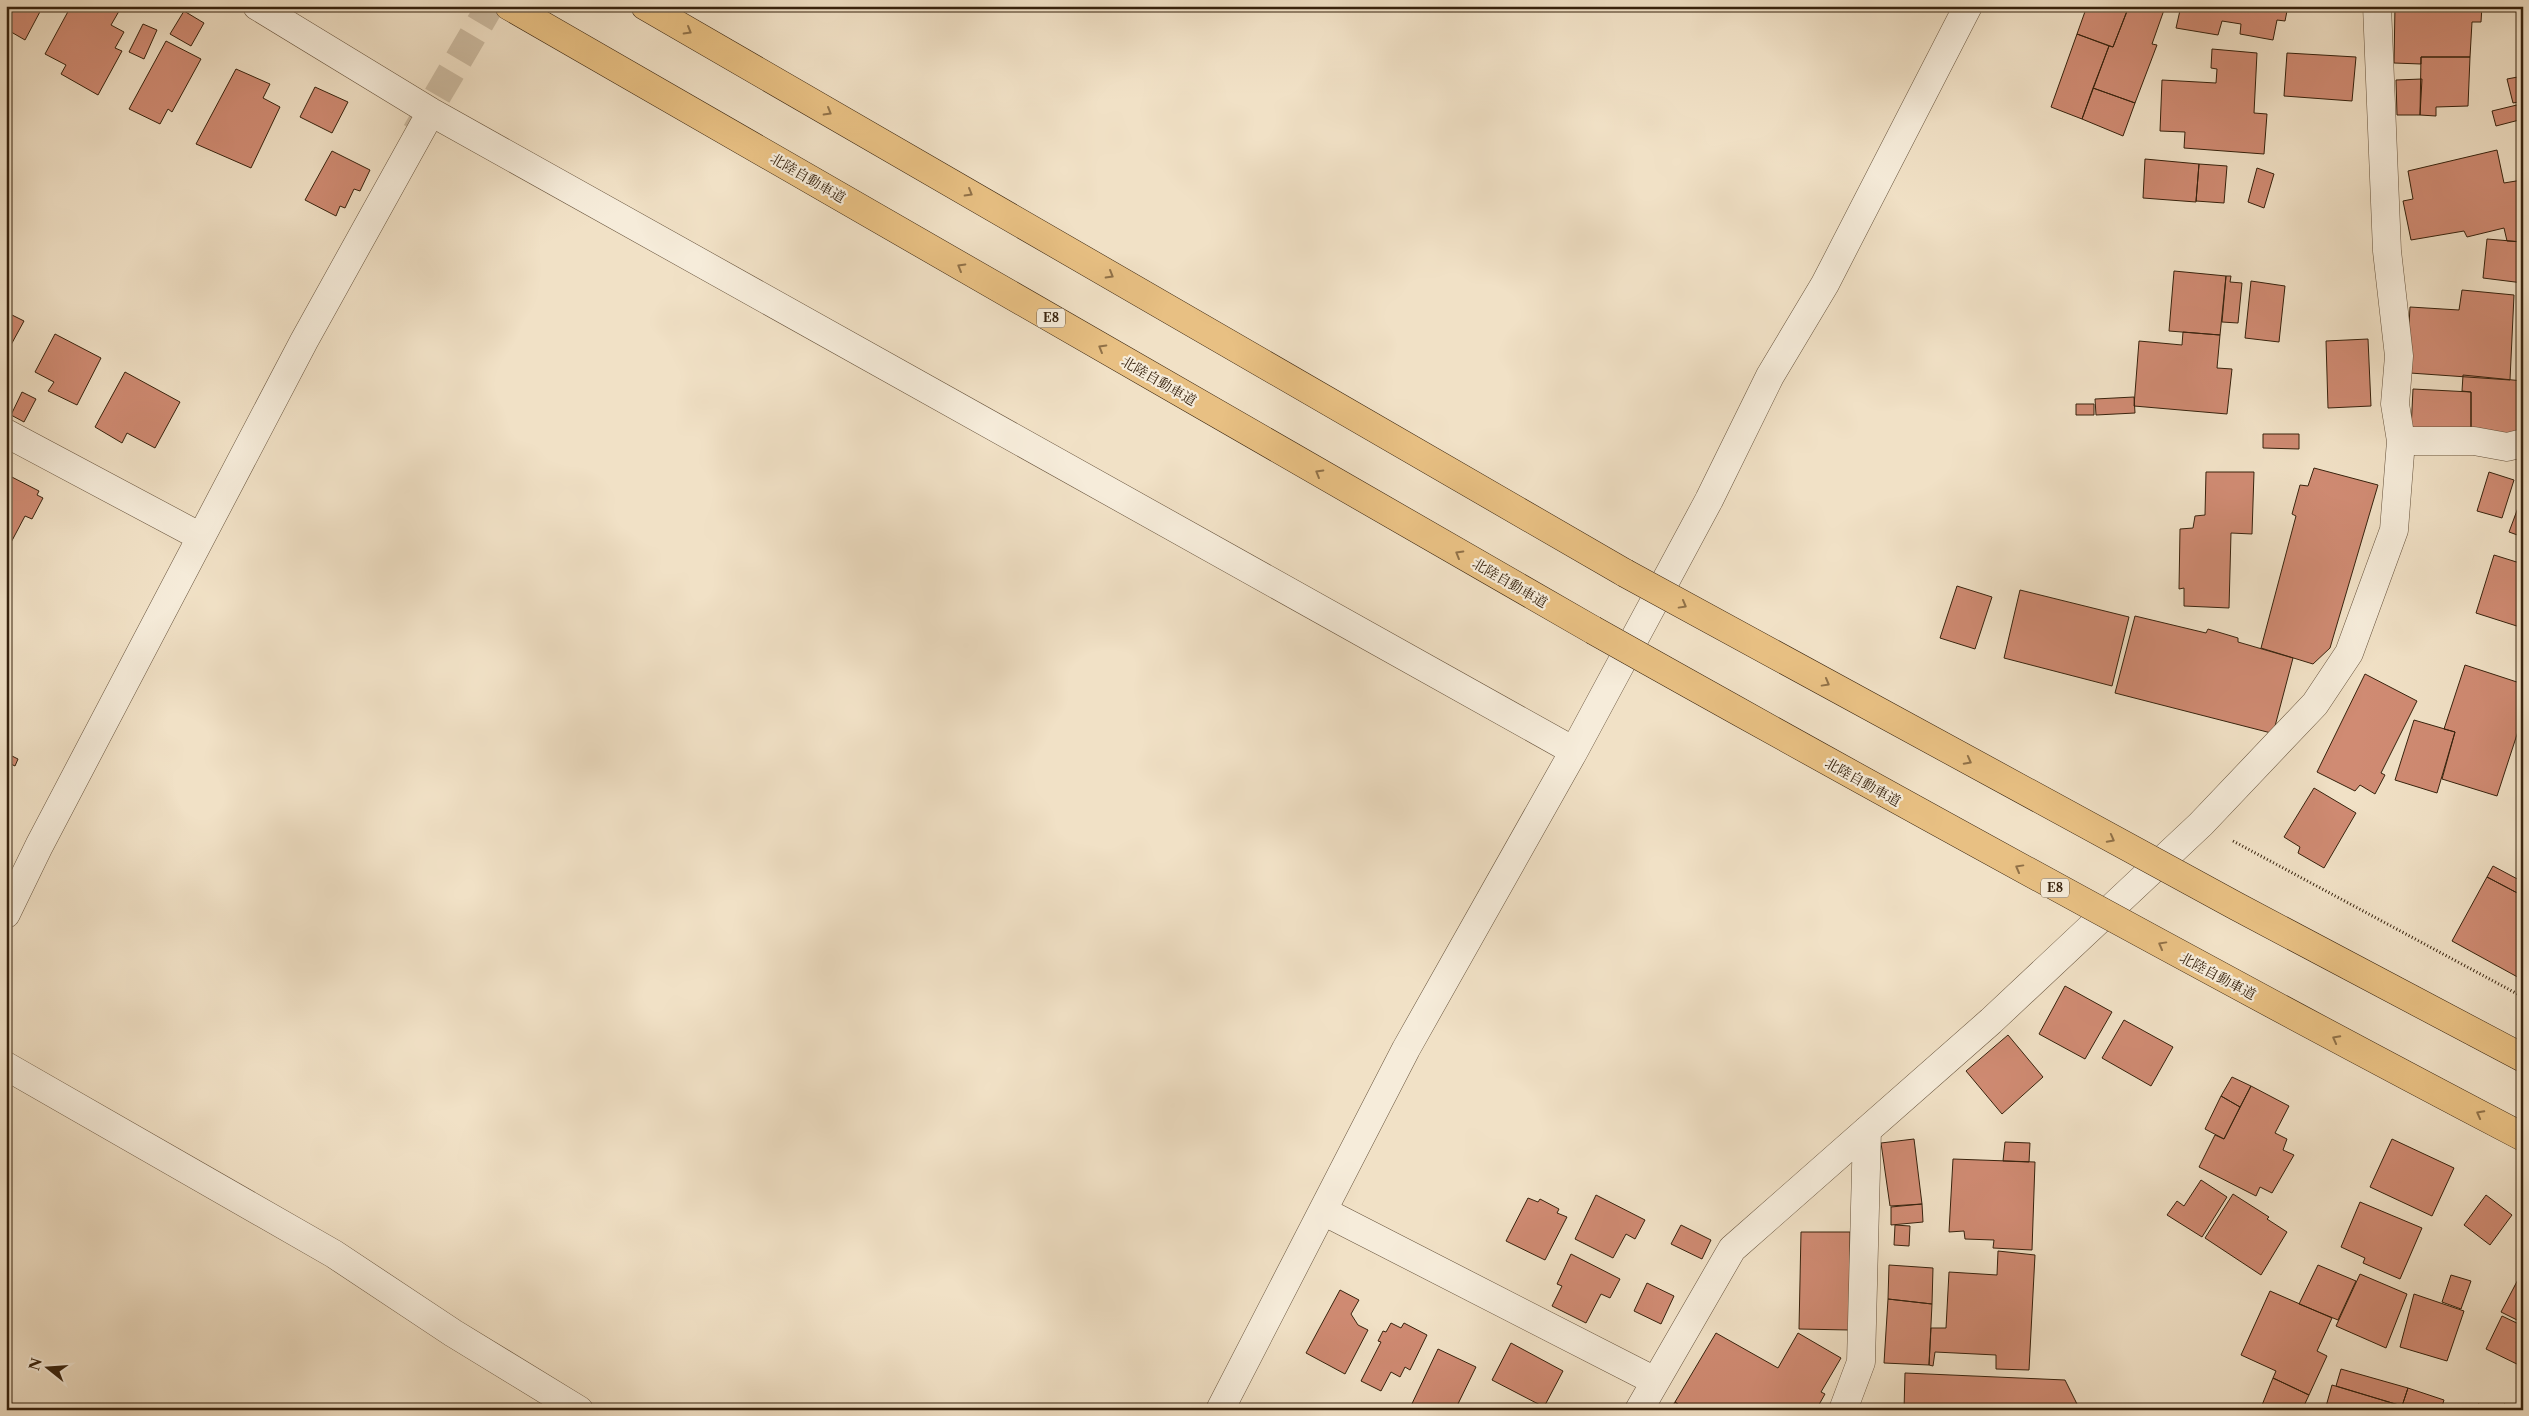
<svg xmlns="http://www.w3.org/2000/svg" width="2529" height="1416" viewBox="0 0 2529 1416" font-family="'Libre Caslon Text','Noto Serif JP',serif">
<style>
.building{fill:#d08b73;stroke:#37220d}
.lines{fill:none;stroke-linecap:round;stroke-linejoin:round}
.street-tunnel{stroke:#ccbba1;stroke-width:28;stroke-dasharray:28 14;stroke-linecap:butt}
.street-casing{stroke:#66523b;stroke-width:29}
.highway-casing{stroke:#37220d;stroke-width:29}
.path{stroke:#37220d;stroke-width:3;stroke-dasharray:1 2.5;stroke-linecap:butt}
.street{stroke:#f6ecda;stroke-width:28}
.highway{stroke:#e8c083;stroke-width:28}
.highway-bridge-casing{stroke:#37220d;stroke-width:29;stroke-linecap:butt}
.highway-bridge{stroke:#e8c083;stroke-width:28}
.oneway{stroke:#907148}
.labels{text-anchor:middle;stroke-width:4.5;stroke-linejoin:round;paint-order:stroke}
.shield{fill:#f6ecda;stroke:#705f4a;stroke-width:1}
.shield-label{font-size:12px;font-weight:bold;fill:#37220d}
.street-label{font-size:14px;fill:#37220d;stroke:#f6ecda}
</style>
<rect width="100%" height="100%" fill="#f1e1c6"/>
<filter id="stains"><feTurbulence type="fractalNoise" baseFrequency=".004" numOctaves="4"/><feColorMatrix values="0 0 0 0 .2 0 0 0 0 .09 0 0 0 0 .02 0 0 0 .5 -.17"/></filter>
<radialGradient id="worn" r=".72"><stop offset=".6" stop-color="#630" stop-opacity="0"/><stop offset="1" stop-color="#630" stop-opacity=".3"/></radialGradient>
<!-- building -->
<path class="building" d="M 6,6 L 43,6 L 25,40 L 6,29 Z
M 71,6 L 122,6 L 111,25 L 124,32 L 115,48 L 122,51 L 98,95 L 61,74 L 66,65 L 45,54 Z
M 2087,6 L 2129,6 L 2113,47 L 2077,34 Z
M 2129,6 L 2153,6 L 2164,10 L 2152,44 L 2157,45 L 2135,103 L 2093,88 L 2109,46 L 2113,47 Z
M 2181,6 L 2288,6 L 2285,21 L 2277,20 L 2273,40 L 2240,34 L 2241,24 L 2222,21 L 2218,35 L 2176,28 Z
M 2395,6 L 2482,6 L 2481,22 L 2472,22 L 2470,57 L 2421,57 L 2421,64 L 2394,63 Z
M 184,11 L 204,23 L 191,46 L 170,34 Z
M 143,24 L 157,30 L 144,59 L 129,52 Z
M 2077,34 L 2109,46 L 2082,119 L 2051,107 Z
M 166,41 L 201,59 L 172,112 L 168,109 L 160,124 L 129,109 Z
M 2212,49 L 2257,53 L 2254,113 L 2267,114 L 2264,154 L 2184,148 L 2185,132 L 2160,131 L 2162,80 L 2216,83 L 2217,69 L 2211,68 Z
M 2287,53 L 2356,57 L 2352,101 L 2284,96 Z
M 2421,57 L 2470,57 L 2468,106 L 2436,107 L 2436,116 L 2420,115 Z
M 236,69 L 270,84 L 263,98 L 280,107 L 251,168 L 196,144 Z
M 2523,76 L 2523,101 L 2513,103 L 2507,79 Z
M 2422,79 L 2420,115 L 2397,115 L 2396,80 Z
M 315,87 L 348,102 L 332,133 L 300,117 Z
M 2093,88 L 2135,103 L 2123,136 L 2082,119 Z
M 2521,104 L 2523,119 L 2496,126 L 2492,111 Z
M 2497,150 L 2504,183 L 2522,180 L 2523,242 L 2507,241 L 2504,228 L 2467,237 L 2464,231 L 2411,240 L 2403,201 L 2413,199 L 2408,171 Z
M 332,151 L 370,170 L 360,191 L 354,189 L 345,208 L 340,206 L 336,216 L 305,200 Z
M 2145,159 L 2199,164 L 2196,202 L 2143,198 Z
M 2199,164 L 2227,166 L 2224,203 L 2196,201 Z
M 2257,168 L 2274,174 L 2264,208 L 2248,202 Z
M 2487,239 L 2523,242 L 2523,283 L 2483,278 Z
M 2174,271 L 2226,276 L 2220,335 L 2169,331 Z
M 2226,276 L 2231,276 L 2230,282 L 2242,283 L 2238,323 L 2222,322 Z
M 2251,281 L 2285,286 L 2279,342 L 2245,338 Z
M 2462,290 L 2514,295 L 2510,380 L 2410,373 L 2407,362 L 2410,307 L 2459,310 Z
M 6,312 L 24,321 L 6,354 Z
M 2183,332 L 2220,335 L 2217,368 L 2232,369 L 2227,414 L 2134,406 L 2139,341 L 2182,345 Z
M 55,334 L 101,358 L 77,405 L 48,391 L 54,382 L 35,372 Z
M 2368,339 L 2371,406 L 2328,408 L 2326,341 Z
M 125,372 L 180,402 L 155,448 L 127,433 L 122,443 L 95,427 Z
M 2463,375 L 2523,381 L 2517,434 L 2471,432 L 2471,392 L 2462,391 Z
M 2413,389 L 2471,392 L 2471,432 L 2411,430 Z
M 22,392 L 36,399 L 24,422 L 11,415 Z
M 2134,397 L 2135,413 L 2096,415 L 2095,399 Z
M 2076,404 L 2094,404 L 2094,415 L 2076,415 Z
M 2263,434 L 2299,434 L 2299,449 L 2263,448 Z
M 2314,468 L 2378,485 L 2330,648 L 2313,664 L 2261,648 L 2296,516 L 2292,514 L 2300,485 L 2308,486 Z
M 2206,472 L 2254,472 L 2252,534 L 2231,533 L 2229,608 L 2184,606 L 2184,588 L 2179,589 L 2180,529 L 2193,528 L 2195,516 L 2205,515 Z
M 2489,472 L 2514,480 L 2502,518 L 2477,511 Z
M 6,474 L 39,491 L 37,495 L 43,498 L 32,519 L 25,516 L 7,550 Z
M 2522,497 L 2523,497 L 2523,537 L 2509,532 Z
M 2494,555 L 2523,564 L 2523,628 L 2476,613 Z
M 1957,586 L 1992,597 L 1975,649 L 1940,638 Z
M 2020,590 L 2129,617 L 2112,686 L 2004,658 Z
M 2135,616 L 2206,633 L 2208,629 L 2238,638 L 2238,642 L 2293,658 L 2274,730 L 2275,734 L 2115,693 Z
M 2465,665 L 2523,684 L 2523,716 L 2497,796 L 2442,779 L 2455,732 L 2444,729 Z
M 2365,674 L 2417,701 L 2381,773 L 2385,775 L 2375,794 L 2360,785 L 2355,791 L 2317,772 Z
M 2414,720 L 2455,732 L 2437,793 L 2395,780 Z
M 6,753 L 18,759 L 15,766 L 9,763 L 6,769 Z
M 2314,788 L 2356,813 L 2324,868 L 2298,853 L 2300,847 L 2284,837 Z
M 2493,866 L 2523,882 L 2523,896 L 2487,877 Z
M 2487,877 L 2523,896 L 2523,980 L 2452,941 Z
M 2065,986 L 2112,1012 L 2085,1059 L 2039,1034 Z
M 2124,1020 L 2173,1047 L 2151,1086 L 2102,1058 Z
M 2008,1035 L 2043,1077 L 2002,1114 L 1966,1071 Z
M 2232,1077 L 2251,1086 L 2240,1107 L 2221,1096 Z
M 2251,1086 L 2289,1106 L 2275,1133 L 2287,1139 L 2283,1150 L 2294,1155 L 2272,1193 L 2260,1187 L 2256,1196 L 2199,1167 L 2215,1135 L 2224,1139 Z
M 2221,1096 L 2240,1107 L 2224,1139 L 2205,1129 Z
M 1914,1139 L 1922,1204 L 1890,1206 L 1881,1143 Z
M 2392,1139 L 2454,1168 L 2432,1216 L 2370,1187 Z
M 2005,1142 L 2030,1143 L 2029,1162 L 2003,1161 Z
M 1953,1159 L 2035,1162 L 2032,1250 L 1993,1248 L 1994,1240 L 1965,1239 L 1964,1231 L 1949,1232 Z
M 2201,1180 L 2227,1197 L 2202,1237 L 2167,1215 L 2177,1201 L 2184,1206 Z
M 2233,1194 L 2269,1217 L 2267,1219 L 2287,1232 L 2261,1275 L 2205,1238 Z
M 1596,1195 L 1645,1220 L 1635,1239 L 1626,1234 L 1613,1258 L 1575,1239 Z
M 2486,1195 L 2512,1215 L 2490,1245 L 2464,1225 Z
M 1528,1198 L 1538,1202 L 1540,1199 L 1559,1209 L 1557,1213 L 1567,1217 L 1545,1260 L 1506,1241 Z
M 2360,1202 L 2422,1228 L 2400,1279 L 2363,1263 L 2365,1258 L 2341,1247 Z
M 1922,1204 L 1923,1222 L 1891,1225 L 1891,1207 Z
M 1681,1225 L 1711,1240 L 1702,1259 L 1671,1244 Z
M 1895,1225 L 1910,1226 L 1909,1246 L 1894,1245 Z
M 1801,1232 L 1850,1232 L 1849,1330 L 1799,1329 Z
M 1998,1251 L 2035,1255 L 2029,1370 L 1996,1369 L 1996,1355 L 1935,1352 L 1933,1366 L 1929,1365 L 1931,1328 L 1946,1328 L 1949,1272 L 1997,1275 Z
M 1571,1254 L 1620,1279 L 1610,1298 L 1601,1294 L 1586,1323 L 1552,1306 L 1562,1286 L 1557,1284 Z
M 1889,1265 L 1933,1268 L 1932,1304 L 1888,1299 Z
M 2318,1265 L 2356,1281 L 2338,1320 L 2299,1304 Z
M 2523,1270 L 2523,1323 L 2501,1312 Z
M 2360,1274 L 2407,1294 L 2386,1348 L 2336,1326 Z
M 2451,1275 L 2471,1281 L 2461,1309 L 2442,1302 Z
M 1647,1283 L 1674,1296 L 1661,1324 L 1634,1311 Z
M 1340,1290 L 1359,1300 L 1351,1314 L 1358,1325 L 1368,1330 L 1345,1374 L 1306,1353 Z
M 2270,1291 L 2332,1318 L 2317,1351 L 2327,1356 L 2309,1395 L 2273,1378 L 2276,1371 L 2241,1355 Z
M 2414,1294 L 2464,1311 L 2447,1361 L 2400,1347 Z
M 1888,1299 L 1932,1304 L 1929,1365 L 1884,1363 Z
M 2502,1316 L 2523,1326 L 2523,1367 L 2486,1349 Z
M 1391,1323 L 1401,1328 L 1404,1323 L 1427,1335 L 1410,1370 L 1405,1367 L 1400,1377 L 1391,1372 L 1381,1391 L 1361,1381 L 1381,1342 L 1378,1341 L 1383,1331 L 1386,1332 Z
M 1716,1333 L 1778,1368 L 1798,1333 L 1841,1358 L 1821,1392 L 1825,1394 L 1816,1410 L 1796,1408 L 1794,1410 L 1686,1410 L 1675,1402 Z
M 1511,1343 L 1563,1371 L 1544,1407 L 1492,1380 Z
M 1438,1349 L 1476,1367 L 1455,1410 L 1409,1410 Z
M 2341,1369 L 2408,1388 L 2402,1406 L 2336,1386 Z
M 1905,1373 L 2065,1380 L 2080,1410 L 1904,1410 Z
M 2273,1378 L 2309,1395 L 2302,1410 L 2260,1410 Z
M 2332,1385 L 2402,1406 L 2408,1388 L 2444,1400 L 2441,1410 L 2325,1410 Z
M 1675,1402 L 1686,1410 L 1670,1410 Z
M 2478,1404 L 2499,1410 L 2477,1410 Z
M 2504,1404 L 2523,1410 L 2501,1410 Z"/>
<g class="lines">
<!-- street-tunnel -->
<path class="street-tunnel" d="M 416,132 L 490,6"/>
<defs>
<path id="street" d="M 257,6 L 431,112 L 1574,751
M 6,433 L 201,537
M 2401,441 L 2474,441 L 2507,447 L 2523,443
M 6,914 L 39,846 L 304,341 L 431,112
M 6,1066 L 334,1254 L 453,1333 L 579,1410
M 1323,1211 L 1655,1381
M 1220,1410 L 1406,1049 L 1574,751 L 1709,500 L 1770,376 L 1825,284 L 1968,6
M 1639,1410 L 1732,1249 L 1991,1021 L 2201,824 L 2315,704 L 2349,653 L 2394,530 L 2401,441 L 2395,404 L 2399,356 L 2387,251 L 2377,6
M 1843,1410 L 1861,1362 L 1867,1130"/>
<path id="highway" d="M 509,6 L 1593,630
M 645,6 L 1625,573"/>
</defs>
<!-- street casing -->
<use href="#street" class="street-casing"/>
<!-- highway casing -->
<use href="#highway" class="highway-casing"/>
<!-- path -->
<path class="path" d="M 2233,841 L 2523,997"/>
<!-- street -->
<use href="#street" class="street"/>
<!-- highway -->
<use href="#highway" class="highway"/>
<defs>
<path id="highway-bridge" d="M 1625,573 L 2236,906 L 2523,1058
M 1593,630 C 1901,803 2210,973 2523,1137"/>
</defs>
<!-- highway-bridge casing -->
<use href="#highway-bridge" class="highway-bridge-casing"/>
<!-- highway-bridge -->
<use href="#highway-bridge" class="highway-bridge"/>
</g>
<!-- one-way arrows -->
<defs><path id="oneway-chevron" d="M-2-3.5L2.5 0L-2 3.5" fill="none" stroke-width="1.6" stroke-linecap="round" stroke-linejoin="round" transform="scale(1.25)"/></defs>
<g class="oneway">
<use href="#oneway-chevron" transform="translate(688 31) rotate(30)"/>
<use href="#oneway-chevron" transform="translate(828 112) rotate(30)"/>
<use href="#oneway-chevron" transform="translate(969 193) rotate(30)"/>
<use href="#oneway-chevron" transform="translate(961 267) rotate(-150)"/>
<use href="#oneway-chevron" transform="translate(1110 275) rotate(30)"/>
<use href="#oneway-chevron" transform="translate(1102 348) rotate(-150)"/>
<use href="#oneway-chevron" transform="translate(1319 473) rotate(-150)"/>
<use href="#oneway-chevron" transform="translate(1459 554) rotate(-150)"/>
<use href="#oneway-chevron" transform="translate(1683 605) rotate(29)"/>
<use href="#oneway-chevron" transform="translate(1826 683) rotate(29)"/>
<use href="#oneway-chevron" transform="translate(1968 761) rotate(28)"/>
<use href="#oneway-chevron" transform="translate(2111 839) rotate(28)"/>
<use href="#oneway-chevron" transform="translate(2019 868) rotate(-151)"/>
<use href="#oneway-chevron" transform="translate(2162 945) rotate(-151)"/>
<use href="#oneway-chevron" transform="translate(2336 1039) rotate(-152)"/>
<use href="#oneway-chevron" transform="translate(2480 1114) rotate(-152)"/>
</g>
<g class="labels">
<!-- shield labels -->
<g class="shield">
<rect x="1037" y="308.5" width="28" height="19" rx="4"/>
<rect x="2041" y="878.5" width="28" height="19" rx="4"/>
</g>
<g class="shield-label">
<text x="1051" y="322">E8</text>
<text x="2055" y="892">E8</text>
</g>
<!-- street labels -->
<g class="street-label">
<text transform="translate(808 178) rotate(30)" y="5">北陸自動車道</text>
<text transform="translate(1159 381) rotate(30)" y="5">北陸自動車道</text>
<text transform="translate(1510 583) rotate(30)" y="5">北陸自動車道</text>
<text transform="translate(1863 782) rotate(29)" y="5">北陸自動車道</text>
<text transform="translate(2218 976) rotate(28)" y="5">北陸自動車道</text>
</g>
</g>
<!-- margin -->
<rect width="2529" height="1416" fill="none" stroke="#f1e1c6" stroke-width="25"/>
<rect x="8" y="8" width="2514" height="1401" fill="none" stroke="#37220d" stroke-width="2.5"/>
<rect x="12" y="12" width="2504" height="1391" fill="none" stroke="#37220d"/>
<!-- north arrow -->
<g transform="translate(48 1368) rotate(287)" stroke="#f6ecda" stroke-width="4" paint-order="stroke">
<path d="M0-4L9 19L0 12L-9 19Z" fill="#37220d"/>
<text y="-8" font-size="14" font-weight="bold" text-anchor="middle" fill="#37220d">N</text>
</g>
<rect width="100%" height="100%" filter="url(#stains)"/>
<rect width="100%" height="100%" fill="url(#worn)"/>
</svg>
